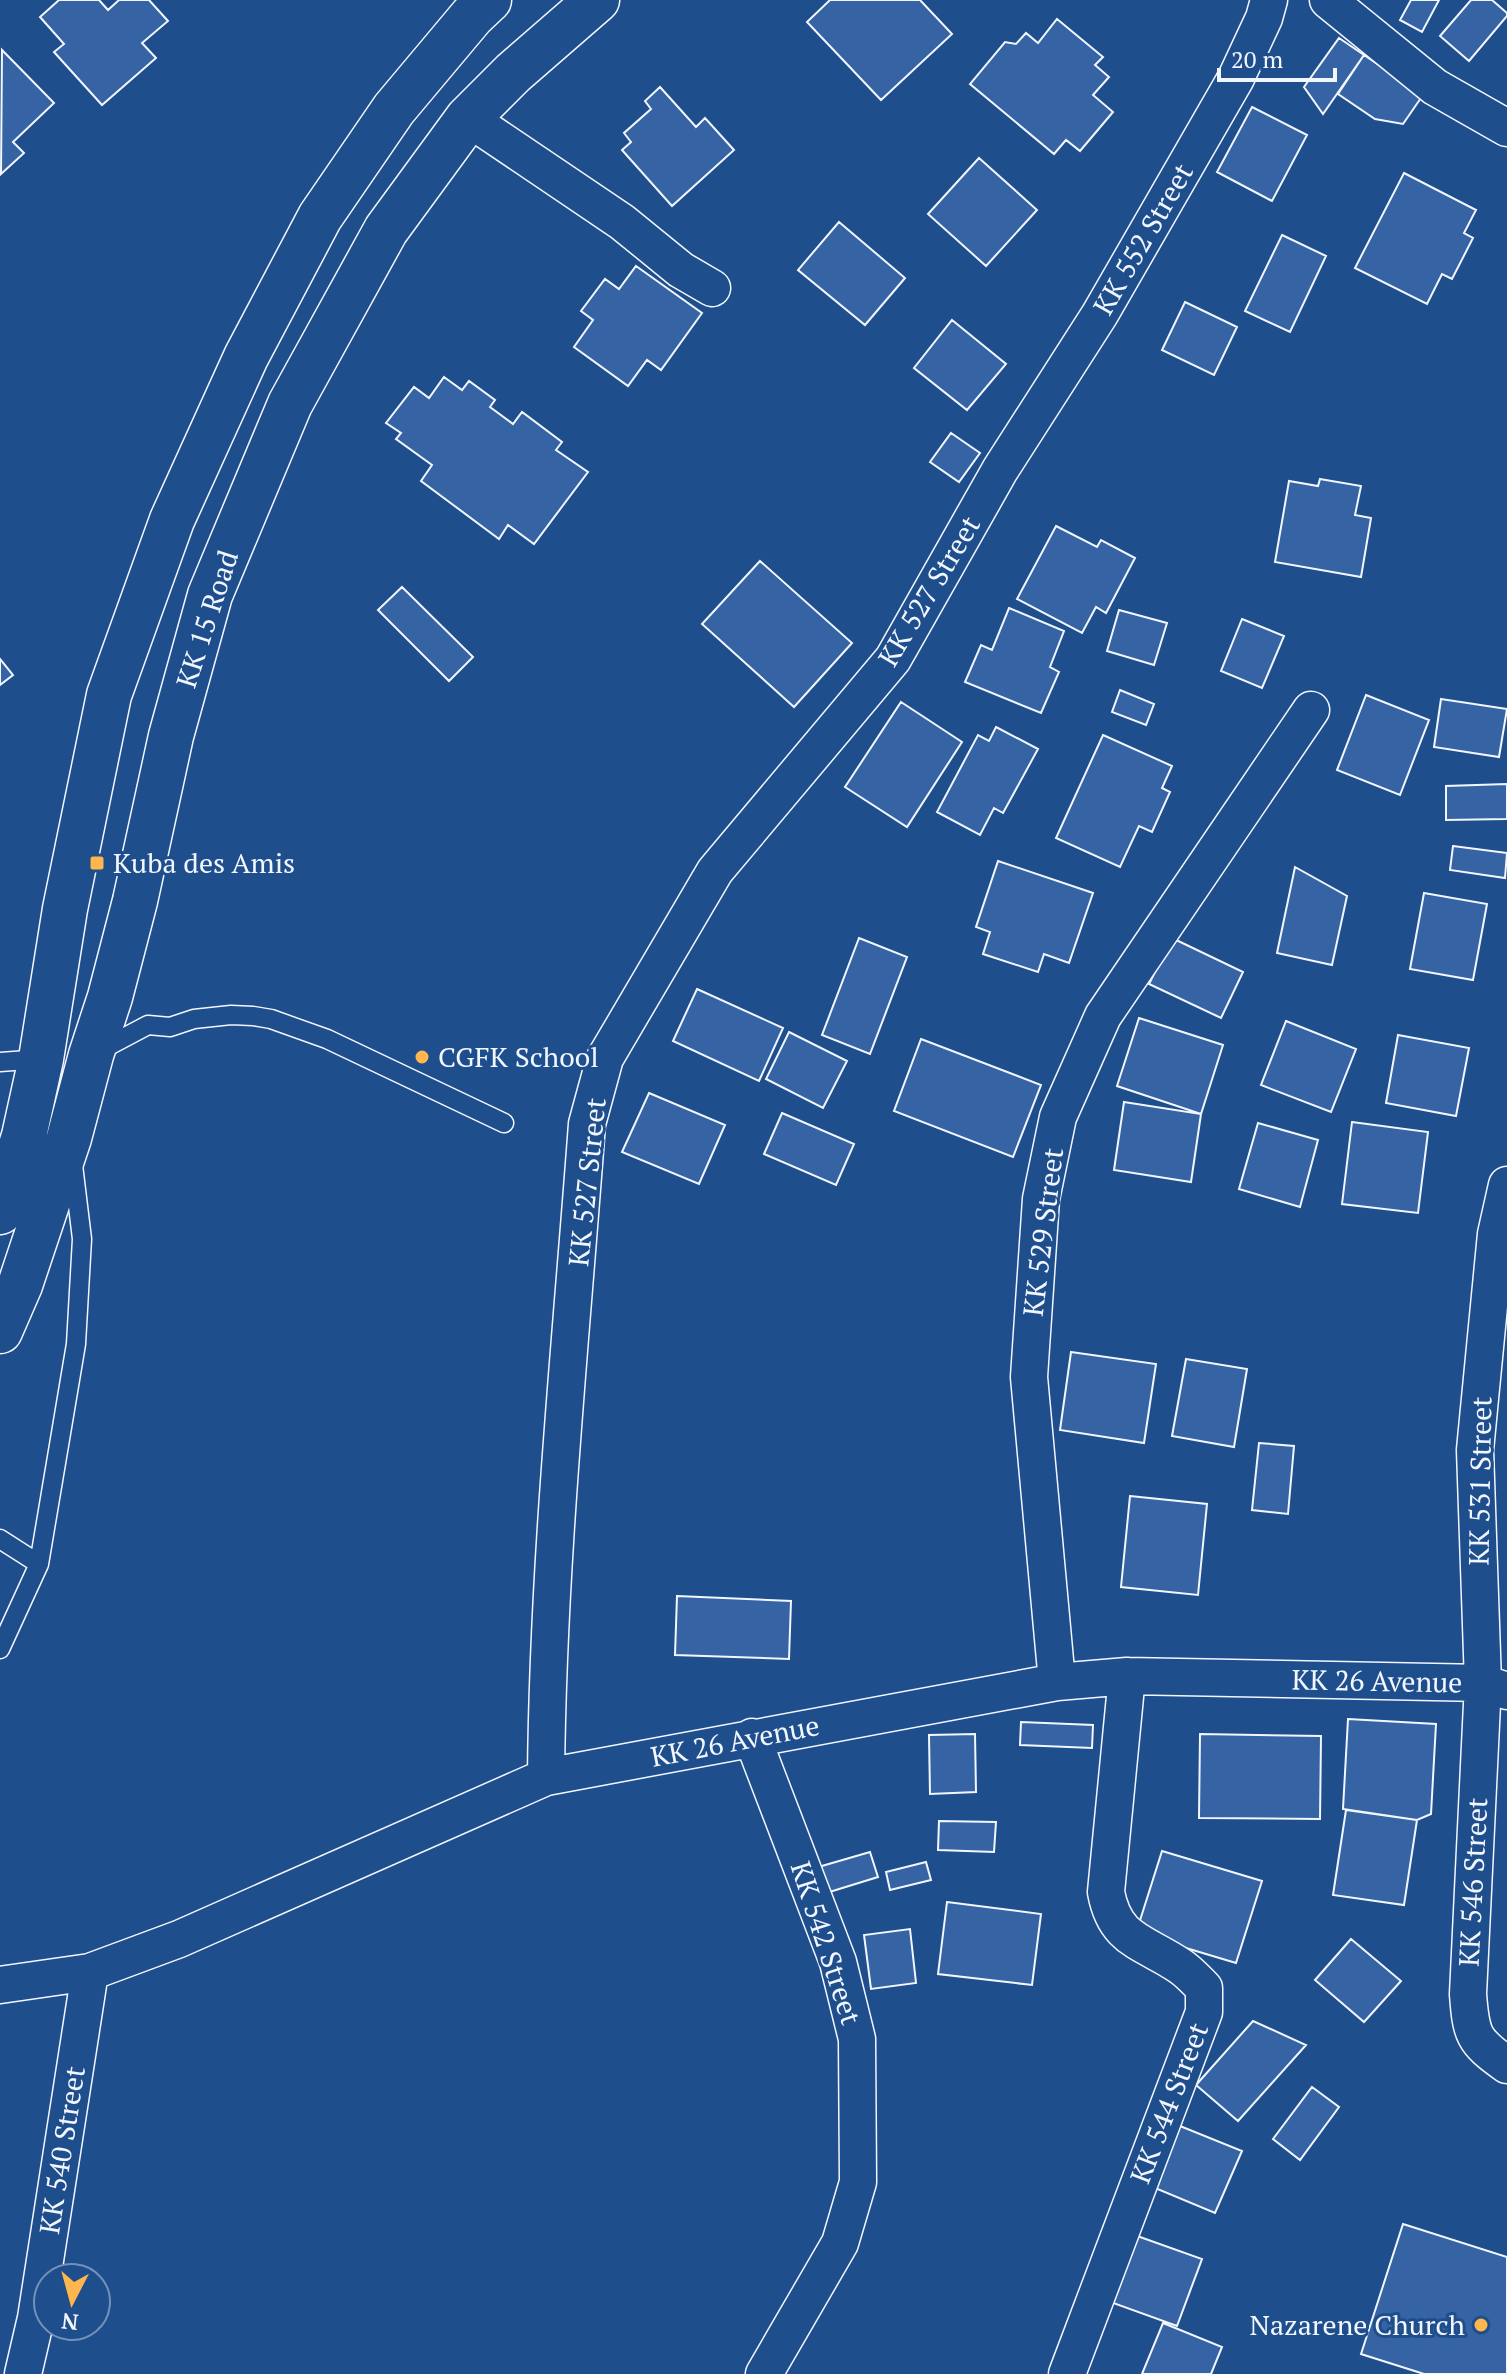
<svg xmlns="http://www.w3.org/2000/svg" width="1507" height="2374" viewBox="0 0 1507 2374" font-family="'PT Serif',serif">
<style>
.building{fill:#3563a3;stroke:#f2f6ff;stroke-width:2}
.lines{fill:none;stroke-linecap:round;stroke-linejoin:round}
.service-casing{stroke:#f2f6ff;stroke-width:21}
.minor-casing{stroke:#f2f6ff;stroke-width:39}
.trunk-casing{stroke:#f2f6ff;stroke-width:47}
.service{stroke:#1f4e8c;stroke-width:18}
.minor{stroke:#1f4e8c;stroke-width:36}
.trunk{stroke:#1f4e8c;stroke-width:44}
.poi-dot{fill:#ffb74d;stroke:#1f4e8c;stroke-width:3}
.labels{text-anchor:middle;stroke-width:6;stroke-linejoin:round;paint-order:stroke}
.street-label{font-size:28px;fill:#f2f6ff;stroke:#1f4e8c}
.poi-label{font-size:28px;fill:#f2f6ff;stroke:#1f4e8c;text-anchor:start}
</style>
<rect width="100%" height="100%" fill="#1f4e8c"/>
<!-- building -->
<path class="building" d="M 59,0 L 99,0 L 108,10 L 119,0 L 149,0 L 168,21 L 142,43 L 156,58 L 102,105 L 54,52 L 64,44 L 40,17 Z
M 830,0 L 920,0 L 952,34 L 881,100 L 807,22 Z
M 1411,0 L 1439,0 L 1422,32 L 1400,20 Z
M 1471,0 L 1492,0 L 1507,13 L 1507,16 L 1469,61 L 1440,36 Z
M 1057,19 L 1103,57 L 1095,65 L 1109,77 L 1093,95 L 1113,112 L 1080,151 L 1066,140 L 1054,154 L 970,84 L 1005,42 L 1016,44 L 1026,33 L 1038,43 Z
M 1339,38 L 1364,55 L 1323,114 L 1304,87 Z
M 2,50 L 54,103 L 13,142 L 24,153 L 1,174 Z
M 1364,55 L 1423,95 L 1403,124 L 1375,119 L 1338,94 Z
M 660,87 L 696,127 L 705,118 L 734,150 L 672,206 L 622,150 L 631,142 L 624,133 L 651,109 L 645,101 Z
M 1252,107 L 1307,135 L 1272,201 L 1217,172 Z
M 979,158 L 1037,210 L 986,266 L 928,214 Z
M 1404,173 L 1476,210 L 1464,233 L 1473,238 L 1452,279 L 1442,274 L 1427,304 L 1355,268 Z
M 839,222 L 905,278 L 865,325 L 798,270 Z
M 1282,235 L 1326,256 L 1290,332 L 1245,311 Z
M 636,266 L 702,313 L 661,370 L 647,360 L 628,386 L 574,347 L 593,320 L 581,311 L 605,279 L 619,289 Z
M 1185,302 L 1237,327 L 1214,375 L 1162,350 Z
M 952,320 L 1006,364 L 967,410 L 914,368 Z
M 444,377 L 462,390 L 469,381 L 495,400 L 490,407 L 513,424 L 522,412 L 562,442 L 556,450 L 588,472 L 534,544 L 508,525 L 499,539 L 421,481 L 432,465 L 396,439 L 401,433 L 386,423 L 414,387 L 429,398 Z
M 951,433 L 980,453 L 959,482 L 930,462 Z
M 1320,479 L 1361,486 L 1355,515 L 1371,518 L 1361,577 L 1275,562 L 1289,481 L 1318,486 Z
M 1056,526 L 1097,547 L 1101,540 L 1135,558 L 1106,613 L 1096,607 L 1082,633 L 1017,599 Z
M 760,561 L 852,643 L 794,707 L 702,624 Z
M 402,587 L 473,657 L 449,681 L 378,610 Z
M 1009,608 L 1064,631 L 1050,667 L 1059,672 L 1041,713 L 965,682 L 981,645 L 992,650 Z
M 1119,610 L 1167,623 L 1154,665 L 1107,651 Z
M 1242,619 L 1284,636 L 1262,688 L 1221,671 Z
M 0,659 L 13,675 L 0,685 Z
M 1120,690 L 1154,704 L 1146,725 L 1112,712 Z
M 1366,695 L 1429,720 L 1400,795 L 1337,770 Z
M 1441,699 L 1507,709 L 1499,757 L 1434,747 Z
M 901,702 L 962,742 L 907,827 L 845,787 Z
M 996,727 L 1038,749 L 1003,813 L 994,808 L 980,835 L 937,812 L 978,735 L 989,741 Z
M 1103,735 L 1172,766 L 1162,788 L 1170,792 L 1152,832 L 1139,826 L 1120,867 L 1056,838 Z
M 1507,784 L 1507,819 L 1446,820 L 1446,786 Z
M 1453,846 L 1507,853 L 1505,878 L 1450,870 Z
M 998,861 L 1093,893 L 1069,963 L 1044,954 L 1038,972 L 983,954 L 990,932 L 976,927 Z
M 1295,867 L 1347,896 L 1332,965 L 1277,953 Z
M 1424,893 L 1487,904 L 1473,980 L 1410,969 Z
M 859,938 L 907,957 L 870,1054 L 822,1035 Z
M 1172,938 L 1243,972 L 1221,1018 L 1149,984 Z
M 697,989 L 783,1028 L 759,1081 L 673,1041 Z
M 1139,1018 L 1223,1045 L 1201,1114 L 1117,1086 Z
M 1286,1021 L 1356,1049 L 1331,1112 L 1261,1085 Z
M 789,1032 L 847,1061 L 823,1108 L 766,1079 Z
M 1398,1035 L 1469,1048 L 1456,1116 L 1386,1103 Z
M 921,1039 L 1041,1085 L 1013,1157 L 894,1111 Z
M 649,1093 L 725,1125 L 699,1184 L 622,1152 Z
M 1124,1102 L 1201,1114 L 1191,1182 L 1114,1170 Z
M 782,1113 L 854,1144 L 836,1185 L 764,1154 Z
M 1352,1122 L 1428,1132 L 1418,1213 L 1342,1204 Z
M 1258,1123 L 1318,1140 L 1300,1207 L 1239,1189 Z
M 1071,1352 L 1156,1364 L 1144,1443 L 1060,1430 Z
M 1186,1359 L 1247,1369 L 1234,1447 L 1172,1436 Z
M 1259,1443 L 1294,1446 L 1288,1514 L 1252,1510 Z
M 1130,1496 L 1207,1504 L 1198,1595 L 1121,1587 Z
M 677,1596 L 791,1601 L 789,1659 L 675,1655 Z
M 1348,1719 L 1436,1724 L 1431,1814 L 1417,1820 L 1343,1809 Z
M 1021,1722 L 1093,1725 L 1092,1748 L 1020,1745 Z
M 975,1734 L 976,1792 L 930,1794 L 929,1735 Z
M 1200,1734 L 1321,1736 L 1320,1819 L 1199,1818 Z
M 1346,1810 L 1417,1820 L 1404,1905 L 1333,1895 Z
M 939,1821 L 996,1822 L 994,1852 L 938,1850 Z
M 1162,1851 L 1262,1881 L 1236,1963 L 1136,1933 Z
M 870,1852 L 878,1877 L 823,1894 L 815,1868 Z
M 926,1862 L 931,1880 L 890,1890 L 886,1872 Z
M 947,1902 L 1041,1914 L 1032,1985 L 938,1974 Z
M 910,1929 L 916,1983 L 871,1989 L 864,1935 Z
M 1351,1939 L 1401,1981 L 1364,2022 L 1315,1980 Z
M 1253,2021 L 1306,2045 L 1238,2121 L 1196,2085 Z
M 1312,2087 L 1339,2107 L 1300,2160 L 1273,2139 Z
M 1180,2126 L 1242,2151 L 1215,2213 L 1155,2188 Z
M 1403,2224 L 1507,2257 L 1507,2374 L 1424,2374 L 1361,2354 Z
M 1126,2232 L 1202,2259 L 1177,2326 L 1102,2299 Z
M 1163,2323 L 1222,2347 L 1211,2374 L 1142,2374 Z"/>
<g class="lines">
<defs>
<path id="service" d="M 97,1052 L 148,1025 L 170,1027 L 194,1019 L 231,1015 L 253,1016 L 271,1019 L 327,1039 L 504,1123
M 0,1062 L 41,1059
M 0,1539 L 39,1564
M 0,1649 L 39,1564 L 76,1344 L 82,1239 L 73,1165"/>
<path id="minor" d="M 1328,0 L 1435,87 L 1507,128
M 468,118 L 622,222 L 681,270 L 712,288
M 1507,1185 L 1496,1234 L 1475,1450 L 1483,1683 L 1468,1994 C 1471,2035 1473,2041 1507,2065
M 1057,1682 L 1029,1377 L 1041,1199 L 1058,1117 L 1103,1016 L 1311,710
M 752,1737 L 838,1962 L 857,2039 L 858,2182 L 840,2243 L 764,2374
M 546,1777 C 548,1559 571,1341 587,1124 L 605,1058 L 715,871 L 893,659 L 1000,470 L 1100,314 L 1236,78 L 1264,18 L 1269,0
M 0,1985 L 90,1972 L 179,1939 L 546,1777 L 1057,1682 L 1127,1676 L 1483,1683 L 1507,1691
M 23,2374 L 36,2318 L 90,1972
M 1067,2374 L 1204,2012 L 1204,1988 C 1196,1980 1189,1972 1180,1966 C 1143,1941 1115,1941 1106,1892 L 1127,1676"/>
<path id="trunk" d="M 0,1212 L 24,1136 L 41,1059 L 65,909 L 109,695 L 172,520 L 246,357 L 320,217 L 394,109 L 472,16 L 489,0
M 0,1331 L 20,1285 L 69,1138 L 91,1055 L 110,997 L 135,901 L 171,736 L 210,595 L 290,404 L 386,230 L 468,118 L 513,73 L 597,0"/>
</defs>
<!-- service casing -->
<use href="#service" class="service-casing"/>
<!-- minor casing -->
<use href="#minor" class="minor-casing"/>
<!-- trunk casing -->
<use href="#trunk" class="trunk-casing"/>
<!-- service -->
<use href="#service" class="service"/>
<!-- minor -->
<use href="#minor" class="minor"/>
<!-- trunk -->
<use href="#trunk" class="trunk"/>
</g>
<!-- markers -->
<g class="poi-dot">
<rect x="89" y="855" width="16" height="16" rx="4"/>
<circle cx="422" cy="1057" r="8"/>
<circle cx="1481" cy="2325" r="8"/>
</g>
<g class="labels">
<!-- street labels -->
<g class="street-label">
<text transform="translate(1143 239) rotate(-60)" y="10">KK 552 Street</text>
<text transform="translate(929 591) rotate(-59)" y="10">KK 527 Street</text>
<text transform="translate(207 619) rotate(-72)" y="10">KK 15 Road</text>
<text transform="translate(587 1182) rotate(-84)" y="10">KK 527 Street</text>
<text transform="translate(1043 1232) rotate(-83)" y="10">KK 529 Street</text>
<text transform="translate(1480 1481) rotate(-89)" y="10">KK 531 Street</text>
<text transform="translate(1377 1681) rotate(1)" y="10">KK 26 Avenue</text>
<text transform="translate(735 1741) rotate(-11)" y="10">KK 26 Avenue</text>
<text transform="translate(1473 1882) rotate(-87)" y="10">KK 546 Street</text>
<text transform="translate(826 1943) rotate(72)" y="10">KK 542 Street</text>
<text transform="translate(1169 2103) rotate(-69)" y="10">KK 544 Street</text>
<text transform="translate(62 2150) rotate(-81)" y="10">KK 540 Street</text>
</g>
<!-- poi labels -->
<g class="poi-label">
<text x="113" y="873">Kuba des Amis</text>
<text x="438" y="1067">CGFK School</text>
<text x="1465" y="2335" text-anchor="end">Nazarene Church</text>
</g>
</g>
<!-- north arrow -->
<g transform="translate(72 2302) rotate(186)"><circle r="38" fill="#1f4e8c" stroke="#7391ba" stroke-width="2"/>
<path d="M0-6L14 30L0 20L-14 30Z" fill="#ffb74d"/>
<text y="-12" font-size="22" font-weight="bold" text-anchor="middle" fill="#f2f6ff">N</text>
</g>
<!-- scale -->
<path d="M1219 68v12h116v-12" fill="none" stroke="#f2f6ff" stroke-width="4"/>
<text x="1231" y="68" font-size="24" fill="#f2f6ff" stroke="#1f4e8c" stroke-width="6" paint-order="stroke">20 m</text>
</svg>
